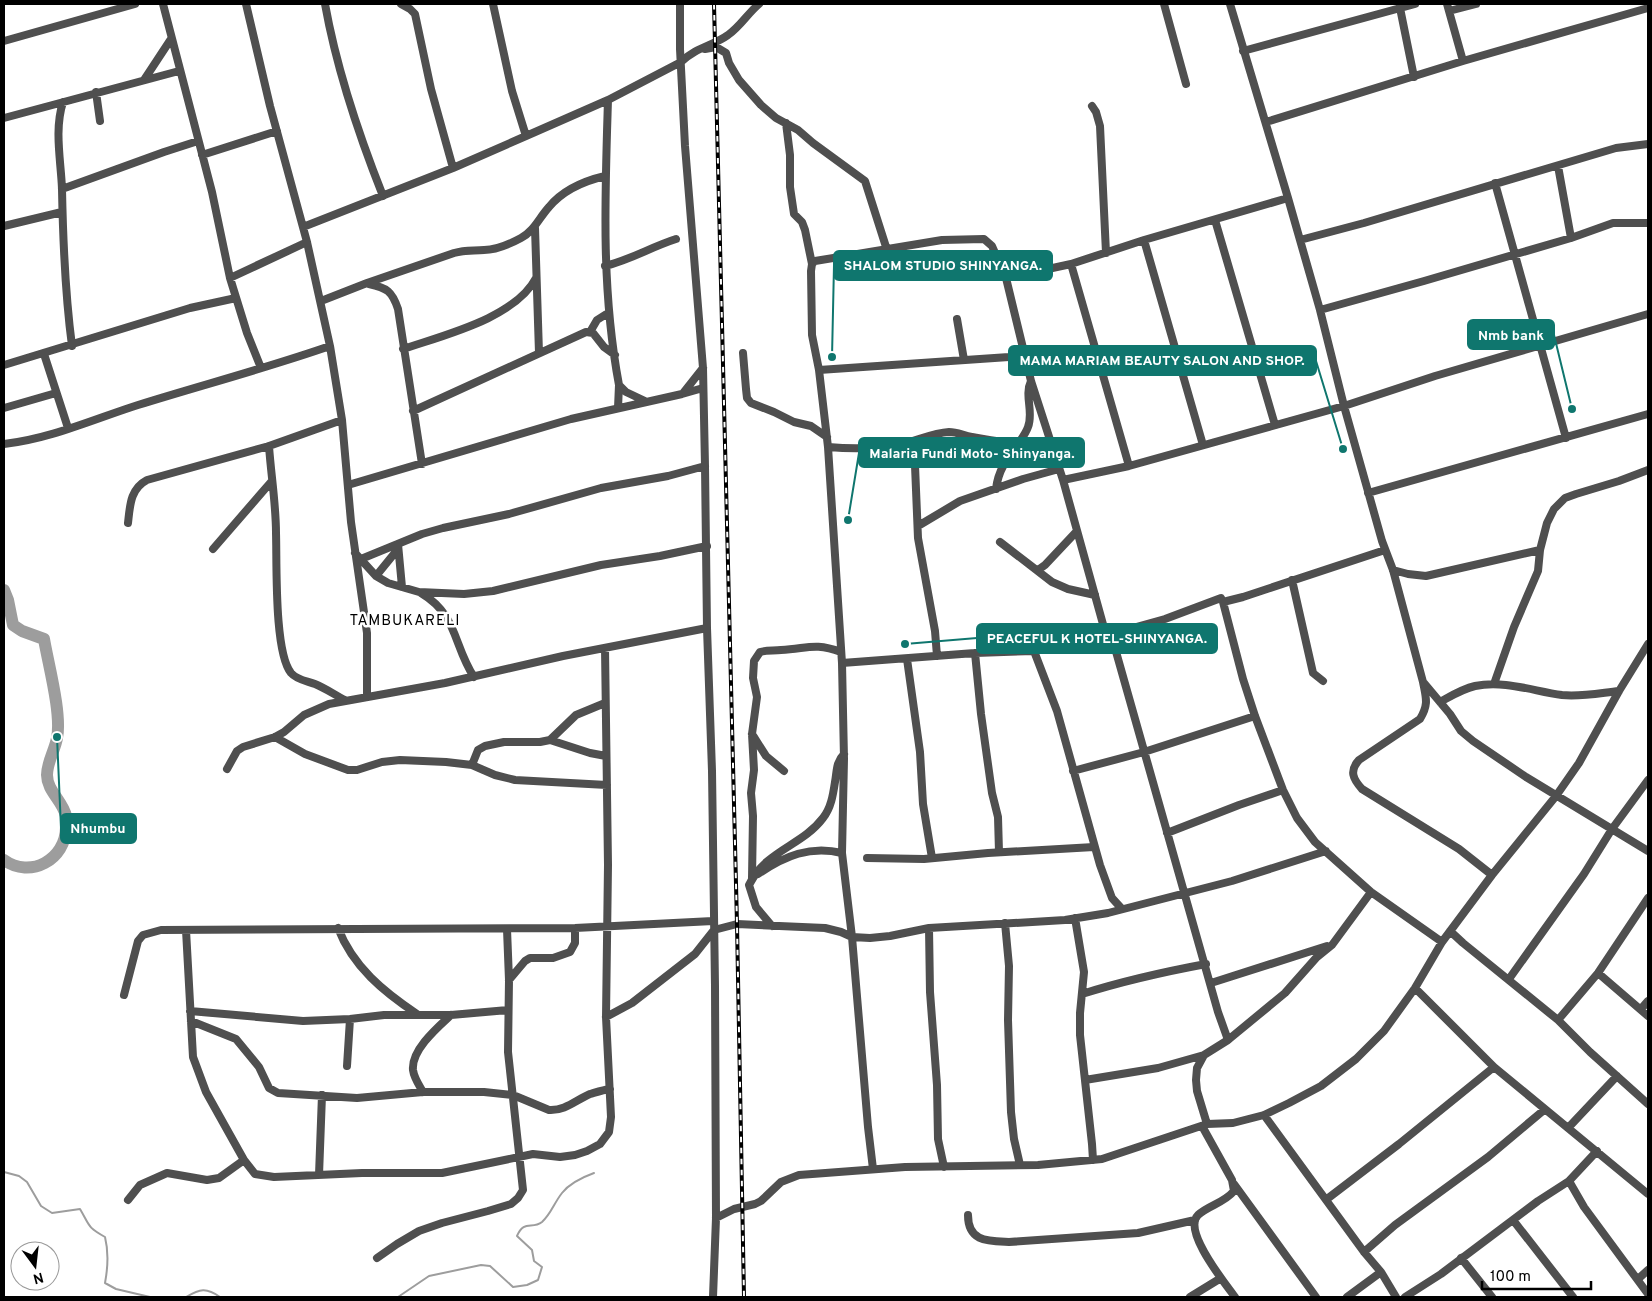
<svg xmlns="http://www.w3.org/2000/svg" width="1652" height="1301" viewBox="0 0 1652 1301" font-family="Overpass,sans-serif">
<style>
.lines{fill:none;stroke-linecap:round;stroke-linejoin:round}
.stream{stroke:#9d9d9d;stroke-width:2}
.river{stroke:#9d9d9d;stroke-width:12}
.minor{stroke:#4f4f4f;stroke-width:8}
.rail-casing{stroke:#000;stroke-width:4}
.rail{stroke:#fff;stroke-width:2;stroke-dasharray:5.5;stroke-linecap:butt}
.labels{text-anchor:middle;stroke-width:5;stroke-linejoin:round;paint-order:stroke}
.quarter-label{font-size:15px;letter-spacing:1px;fill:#000;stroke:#fff}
.leader{fill:none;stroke:#0f766e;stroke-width:2}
.callout-dot{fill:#0f766e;stroke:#fff;stroke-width:2}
.callout{fill:#0f766e;stroke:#0f766e;stroke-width:2}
.callout-label{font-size:14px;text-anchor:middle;font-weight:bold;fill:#fff}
</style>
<rect width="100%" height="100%" fill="#fff"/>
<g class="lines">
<!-- stream -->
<path class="stream" d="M 4,1172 L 19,1176 L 27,1182 L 41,1206 L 52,1213 L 80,1209 C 90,1226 87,1227 105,1237 C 109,1253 108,1267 105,1283 L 116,1289 L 150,1297
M 186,1297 C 200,1289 206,1287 220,1297
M 398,1297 L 429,1276 L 481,1265 L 490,1266 L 513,1287 L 527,1285 L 538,1280 L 542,1267 L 534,1261 L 532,1250 L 517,1236 C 524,1219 532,1230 542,1222 C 551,1214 554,1203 562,1193 C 569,1184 583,1177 594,1173"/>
<!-- river -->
<path class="river" d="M 4,590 L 8,600 L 13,625 L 22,631 L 44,639 C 48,663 62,714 57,738 C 55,750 47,762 47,775 C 47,791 63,801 66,816 C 67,819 66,824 66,827 C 66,860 30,879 4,860"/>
<!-- minor -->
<path class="minor" d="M 163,4 L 212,192 L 230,278 L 247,333 L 261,368
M 246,4 L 270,106 L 307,242 L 330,346 L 342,420 L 351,522 L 367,633 L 367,697
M 325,4 C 337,71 358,133 383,196
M 401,4 L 410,9 L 415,14 L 431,89 L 453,168
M 493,4 L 512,91 L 526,136
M 680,4 L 680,49 L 685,146 L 703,368 L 705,466 L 707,628 L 712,771 L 715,986 L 716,1218 L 713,1297
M 1164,4 L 1186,84
M 1230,4 L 1288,198 L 1320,310 L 1344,406 L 1382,541 L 1393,570 L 1423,682 C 1426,698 1429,704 1420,719 L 1359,760 C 1349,771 1353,779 1362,789 L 1459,849 L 1492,875
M 1447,4 L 1463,61
M 1400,8 L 1414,77
M 1449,11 L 1476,4
M 4,41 L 135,4
M 705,49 L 716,47 L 726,53 L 729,63 L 739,80 L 761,105 L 776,118 L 798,130 L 813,143 L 865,181 L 887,250
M 1243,51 L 1415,4
M 144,80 L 171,39
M 96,92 L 100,121
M 608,100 C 605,196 601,289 619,385 L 626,392 L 645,401
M 63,102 C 54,130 61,161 62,189 C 63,242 65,293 72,346
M 1092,106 L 1096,112 L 1100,126 L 1106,253
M 4,118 L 179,71
M 1266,122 L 1463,61 L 1648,8
M 786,123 L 790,155 L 790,187 L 794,214 L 802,222 L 805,230 L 812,264
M 202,155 L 277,131
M 1558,166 L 1571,238
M 1495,183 L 1566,438
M 62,189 L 164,152 L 198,141
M 1215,220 L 1275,425
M 4,226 L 62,212
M 303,227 L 453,168 L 526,136 L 608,100 L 681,62 C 696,47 713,46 728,35 C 740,27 748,13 759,4
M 535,228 L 539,353
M 1144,240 L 1203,445
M 1300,240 L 1364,223 L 1616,148 L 1648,144
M 1071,264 L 1129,466
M 605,266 C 630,260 651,247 676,239
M 230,278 L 307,242
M 1006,278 L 1071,264 L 1144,240 L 1288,198
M 369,284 C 387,288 392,291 398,309 L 422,464
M 321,301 L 367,283 L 454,253 C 465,250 473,251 484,250 C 497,250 510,244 521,238 C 534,231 539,218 549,207 C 563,190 584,181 605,176
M 1320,310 L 1424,281 L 1571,238 L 1613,223 L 1648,223
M 957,319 L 964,360
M 590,332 L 597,320 L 608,313
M 403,349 C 444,335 515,318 536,278
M 743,353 L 746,389 L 747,398 L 751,403 L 774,412 L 794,422 L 811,426 L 827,437
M 44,354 L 68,428
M 4,365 L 190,308 L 236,298
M 819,370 L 1009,357 L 1015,354 L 1022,347
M 684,392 L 703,368
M 4,408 L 56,393
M 618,408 L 619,385
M 413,411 L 586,332 L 593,333 L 604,347 L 615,355
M 914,441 L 918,538 L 935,631 L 937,656
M 4,444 C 50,439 94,419 138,405 C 202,385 267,368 330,346
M 269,446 C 271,475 276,504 276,533 C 277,562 274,652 291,673 C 297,680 307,681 315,684 C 325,688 335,695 345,700
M 828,447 C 851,449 874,449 897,445 C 915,442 931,433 949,432 C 958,432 964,436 972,437 C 987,440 1002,442 1017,444
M 1063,480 L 1129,466 L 1344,406 L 1435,376 L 1648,314
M 348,485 L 571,419 L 682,394 L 703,388
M 996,489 C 998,471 1007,458 1018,444 C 1022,438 1026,433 1028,427 C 1034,412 1024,396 1031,381
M 1368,493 L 1648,414
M 128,523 C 130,506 130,489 147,480 L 269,446 L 342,420
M 918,526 L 960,501 L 1023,479 L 1059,469
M 1000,542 L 1052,582 L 1068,589 L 1095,595
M 398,544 L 402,587
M 213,549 L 271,482
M 355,553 L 376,576 L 388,583 L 419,592 L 464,594 L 493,591 L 601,565 L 660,556 L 707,546
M 361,559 L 422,534 L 443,528 L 509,514 L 601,488 L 668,476 L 705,466
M 1038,570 L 1045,565 L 1077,531
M 1393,570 L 1408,574 L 1426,576 L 1540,550
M 376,576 L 398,549
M 1292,580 L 1313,673 L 1323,681
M 421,593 C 458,615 453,645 474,677
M 1223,602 L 1243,679 L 1255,716 L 1283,790 L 1297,818 L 1315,842 L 1371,892 L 1442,942
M 1111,634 L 1218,1012 L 1228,1040
M 1034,651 L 1057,711 L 1100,865 L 1112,898 L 1122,909
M 975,653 L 981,714 L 992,793 L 998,817 L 999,852
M 907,659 L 920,752 L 923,804 L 932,858
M 842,663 L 975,653 L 1034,651 L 1111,634 L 1165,619 L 1221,598 L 1223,602 L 1243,597 L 1385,550
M 1424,683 L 1450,714 L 1461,731 L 1473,741 L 1526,777 L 1648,851
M 1494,684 L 1514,627 L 1538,571 L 1540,550 L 1547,523 L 1554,509 L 1565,498 L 1576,494 L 1619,481 L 1648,470
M 1440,702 C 1451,696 1462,689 1475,686 C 1504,680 1533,691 1562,695 C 1581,697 1600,693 1619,691
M 752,734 L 766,756 L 784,771
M 275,737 L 305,754 L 348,770 L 357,770 L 382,762 L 400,760 L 446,762 L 472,765 L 495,775 L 515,780 L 607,785
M 550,740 L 590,753 L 606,756
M 472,765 L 478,750 L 485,746 L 504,742 L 540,742 L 550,740 L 576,715 L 605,703
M 227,769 L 237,751 L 243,747 L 275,737 L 284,732 L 304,715 L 329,704 L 445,683 L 563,656 L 707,628
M 1073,771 L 1144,752 L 1255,716
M 1167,833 L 1239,805 L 1283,790
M 867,858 L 924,859 L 988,853 L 1094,847
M 758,874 C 785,856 810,845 842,853
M 752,878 L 753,816 L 751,793 L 754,770 L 752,734 L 757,697 L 753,678 L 754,661 L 760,652 C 767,650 774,651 781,650 C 807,649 814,642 841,652
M 1075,918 L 1084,972 L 1080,1013 L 1080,1035 L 1092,1144 L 1093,1160
M 1005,923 L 1009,966 L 1008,1020 L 1011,1112 L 1014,1139 L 1020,1165
M 772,926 L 756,907 L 749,885 C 766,850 802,846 823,818 C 831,808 833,795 835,782 C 837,771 836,762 844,754
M 338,928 C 353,967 384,992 417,1014
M 929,928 L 930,992 L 937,1085 L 938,1139 L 944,1167
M 186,930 L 193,1057 L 206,1092 L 244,1160 L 255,1174 L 274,1177 L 362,1173 L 442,1173 L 533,1154 L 560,1157 L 575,1155 L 587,1151 L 600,1144 L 609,1132 L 611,1117 L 606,1017 L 608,865 L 605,648
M 1450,931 L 1463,943 L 1558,1020 L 1590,1052 L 1648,1104
M 1598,973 L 1648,1016
M 1509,979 L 1584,874 L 1612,829 L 1648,780
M 509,980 L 525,961 L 530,958 L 553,958 L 570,952 L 575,943 L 575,928
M 1211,983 L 1327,946
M 1415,988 L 1494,1067 L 1648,1194
M 1082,994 C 1123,981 1163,972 1206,964
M 124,995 L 138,941 L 143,935 L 161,930 L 575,928 L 713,921
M 1641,1009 L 1648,1001
M 190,1011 L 303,1021 L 350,1019 L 384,1015 L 451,1015 L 508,1010
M 606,1017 L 632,1003 L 695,954 L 714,930 L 737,924 L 825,928 L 841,932 L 852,937 L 870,938 L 890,936 L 929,928 L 1065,920 L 1108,913 L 1232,881 L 1326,851
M 1558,1020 L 1598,973 L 1648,898
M 191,1021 L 236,1039 L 259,1067 L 269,1088 L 278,1093 L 357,1098 L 423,1092 L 484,1092 L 513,1095 L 549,1110 C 565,1111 576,1100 590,1094 C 597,1092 603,1090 610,1089
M 347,1066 L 350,1019
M 1085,1080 L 1158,1068 L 1204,1055
M 423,1092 C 419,1085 414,1078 413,1070 C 411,1050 438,1027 451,1015
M 1264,1115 L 1364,1252 L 1381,1272 L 1396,1297
M 1207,1124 L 1197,1091 L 1196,1080 L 1197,1068 L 1204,1055 L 1228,1040 L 1285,993 L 1316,958 L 1332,945 L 1371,892
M 1202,1126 L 1232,1180 L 1234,1191 C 1224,1203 1209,1205 1198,1215 C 1182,1231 1225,1283 1235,1297
M 1568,1128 L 1617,1076
M 873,1169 L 868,1127 L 852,937 L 842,853 L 844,759 L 842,663 L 828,447 L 819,370 L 812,335 L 811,271 L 812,264 L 815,261 L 942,240 L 984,239 L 992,246 L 1006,278 L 1031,381 L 1063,480 L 1106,635
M 319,1175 L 322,1095
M 1569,1181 L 1584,1207 L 1648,1294
M 1234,1184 L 1316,1297
M 1327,1199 L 1399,1144 L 1494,1067
M 128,1200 L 140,1185 L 167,1173 L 207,1180 L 219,1178 L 244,1160
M 968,1215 C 968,1242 988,1241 1009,1242 L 1138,1233 L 1195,1220
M 716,1218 L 734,1209 L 755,1204 L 761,1201 L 781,1182 L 799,1175 L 905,1167 L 1038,1165 L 1102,1159 L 1207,1124 L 1233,1123 L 1264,1115 L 1289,1103 L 1321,1086 L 1356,1059 L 1384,1031 L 1415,988 L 1442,942 L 1492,875 L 1556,796 L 1579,763 L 1619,691 L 1648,644
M 1513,1220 L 1573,1297
M 1364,1252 L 1395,1225 L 1488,1157 L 1544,1110
M 377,1258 L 397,1244 L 419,1231 L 442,1223 L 488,1211 L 511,1204 L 518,1198 L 523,1190 L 508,1052 L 509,980 L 507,929
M 1461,1258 L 1492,1297
M 1638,1279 L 1648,1270
M 1190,1297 L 1221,1278
M 1347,1297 L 1381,1272
M 1405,1297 L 1441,1274 L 1538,1201 L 1569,1181 L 1597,1151"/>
<defs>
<path id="rail" d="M 714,4 L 737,924 L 744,1297"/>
</defs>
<!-- rail casing -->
<use href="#rail" class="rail-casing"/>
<!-- rail -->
<use href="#rail" class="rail"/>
</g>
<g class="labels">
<!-- quarter labels -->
<g class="quarter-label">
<text x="405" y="625">TAMBUKARELI</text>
</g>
</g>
<!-- callouts -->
<path class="leader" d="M832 357L834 265M1572 409L1554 335M1343 449L1316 361M848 520L859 453M905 644L977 638M57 737L61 828"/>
<g class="callout-dot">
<circle cx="832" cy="357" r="5"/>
<circle cx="1572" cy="409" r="5"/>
<circle cx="1343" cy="449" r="5"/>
<circle cx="848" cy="520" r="5"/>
<circle cx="905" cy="644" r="5"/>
<circle cx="57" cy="737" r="5"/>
</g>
<g class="callout">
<rect x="834" y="251" width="218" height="29" rx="5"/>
<rect x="1468" y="320" width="86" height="29" rx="5"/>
<rect x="1009" y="346" width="307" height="29" rx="5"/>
<rect x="859" y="438" width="225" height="29" rx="5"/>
<rect x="977" y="624" width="240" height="29" rx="5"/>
<rect x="61" y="814" width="75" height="29" rx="5"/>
</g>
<g class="callout-label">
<text x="943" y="270">SHALOM STUDIO SHINYANGA.</text>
<text x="1511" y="340">Nmb bank</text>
<text x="1162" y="365">MAMA MARIAM BEAUTY SALON AND SHOP.</text>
<text x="972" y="458">Malaria Fundi Moto- Shinyanga.</text>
<text x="1097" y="643">PEACEFUL K HOTEL-SHINYANGA.</text>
<text x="98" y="833">Nhumbu</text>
</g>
<!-- border -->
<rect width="1652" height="1301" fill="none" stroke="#000000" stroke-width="10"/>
<!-- north arrow -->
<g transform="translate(35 1266) rotate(165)"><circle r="24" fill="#ffffff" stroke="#999999"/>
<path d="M0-4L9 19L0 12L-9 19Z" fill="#000000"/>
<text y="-8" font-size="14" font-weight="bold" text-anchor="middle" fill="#000000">N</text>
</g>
<!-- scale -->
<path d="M1482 1281v8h109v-8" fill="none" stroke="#000000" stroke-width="2.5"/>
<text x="1490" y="1281" font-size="15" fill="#000000" stroke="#ffffff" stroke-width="4" paint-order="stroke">100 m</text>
</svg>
